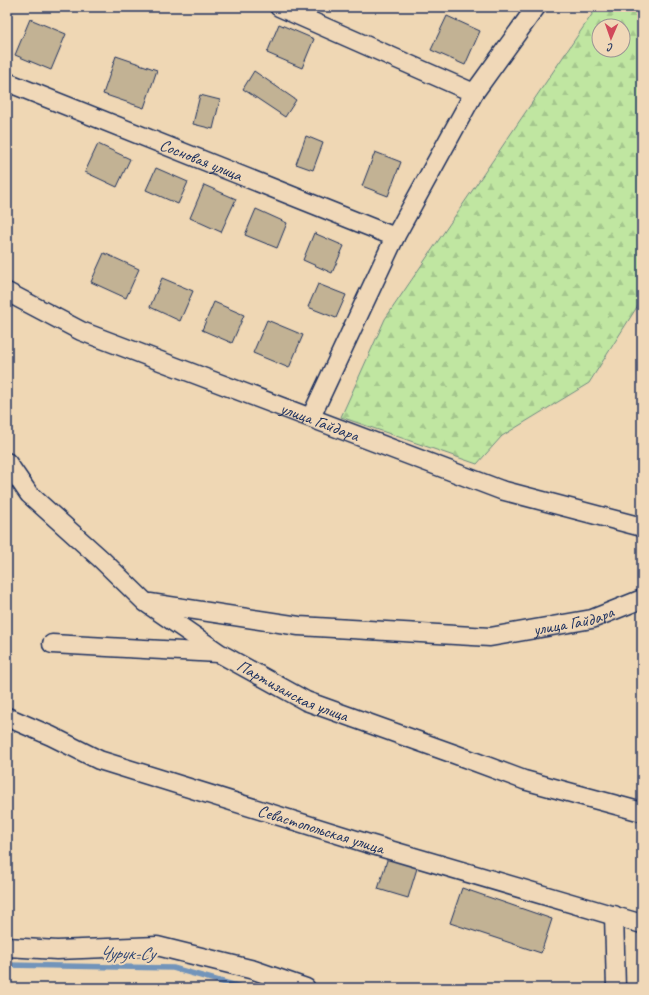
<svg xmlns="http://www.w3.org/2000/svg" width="649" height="995" viewBox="0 0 649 995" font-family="Caveat,sans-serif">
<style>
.forest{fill:url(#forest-firs);stroke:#6e8a80;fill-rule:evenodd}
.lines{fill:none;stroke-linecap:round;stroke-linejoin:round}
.stream{stroke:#7294ba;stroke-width:5.5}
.building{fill:#c2b294;stroke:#1b2f5e}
.minor-casing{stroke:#1b2f5e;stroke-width:21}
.minor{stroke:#f0d8b8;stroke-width:18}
.labels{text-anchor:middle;stroke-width:4;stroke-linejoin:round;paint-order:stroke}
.street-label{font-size:17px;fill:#1b2f5e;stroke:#f0d8b8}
.water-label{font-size:18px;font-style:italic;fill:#314875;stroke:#f0d8b8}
</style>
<defs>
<pattern id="forest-firs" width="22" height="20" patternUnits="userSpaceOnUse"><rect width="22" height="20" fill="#c0e6a1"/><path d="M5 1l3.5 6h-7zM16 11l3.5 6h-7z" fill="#a4c68d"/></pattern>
</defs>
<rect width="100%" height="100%" fill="#efd7b4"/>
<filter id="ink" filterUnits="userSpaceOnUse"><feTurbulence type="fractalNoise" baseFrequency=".025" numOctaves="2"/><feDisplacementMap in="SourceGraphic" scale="8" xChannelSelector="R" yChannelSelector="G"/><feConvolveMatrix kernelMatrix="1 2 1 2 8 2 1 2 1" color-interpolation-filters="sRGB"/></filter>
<g filter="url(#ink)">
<!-- forest -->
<path class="forest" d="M 597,7 L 642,7 L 642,299 L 589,383 L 502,436 L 477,464 L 341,417 L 385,319 ZM 599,26 L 623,26 L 623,50 L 599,50 Z"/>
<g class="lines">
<!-- stream -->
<path class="stream" d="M 7,965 L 173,968 L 244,988"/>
</g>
<!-- building -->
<path class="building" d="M 447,16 L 480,31 L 465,65 L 431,50 Z
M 30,19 L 66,34 L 51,70 L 15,55 Z
M 279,24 L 314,39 L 302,68 L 267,53 Z
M 116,56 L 157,70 L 144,108 L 103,94 Z
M 254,71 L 296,100 L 285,117 L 243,89 Z
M 200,95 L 220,100 L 213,129 L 193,124 Z
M 306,136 L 323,143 L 313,170 L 296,164 Z
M 98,144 L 130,159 L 117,187 L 85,172 Z
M 375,152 L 401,162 L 388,196 L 362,186 Z
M 156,168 L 188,182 L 178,204 L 146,190 Z
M 204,185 L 236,199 L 221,232 L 190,218 Z
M 256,209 L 287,223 L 277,248 L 245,235 Z
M 314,233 L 344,246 L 332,273 L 303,260 Z
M 104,253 L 139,269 L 126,298 L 91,282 Z
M 162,278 L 193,291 L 180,321 L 150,307 Z
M 318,284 L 346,295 L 336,318 L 308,307 Z
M 214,302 L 244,315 L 232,343 L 202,330 Z
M 267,320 L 303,335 L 289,368 L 253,353 Z
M 388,857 L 418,865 L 408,898 L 378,889 Z
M 462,888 L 552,919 L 541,953 L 450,923 Z"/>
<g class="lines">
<defs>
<g id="minor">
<path d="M 279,7 L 474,93"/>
<path id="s1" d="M 7,82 L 395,237"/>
<path id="s2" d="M 7,292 L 81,331 L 501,490 L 642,527"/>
<path d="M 311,417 L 395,237 L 474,93 L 536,7"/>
<path id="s3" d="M 7,462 L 29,494 L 101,559 L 145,602 L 219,653 L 306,701 L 457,755 L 524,780 L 642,812"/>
<path id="s4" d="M 150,603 L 299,626 L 490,637 L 592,619 L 642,599"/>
<path d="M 52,644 L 218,653"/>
<path id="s5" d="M 7,717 L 51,736 L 99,760 L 366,843 L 642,924"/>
<path d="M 614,915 L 616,988"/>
<path d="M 7,947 L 57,950 L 157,946 L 254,970 L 306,988"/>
</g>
</defs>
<!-- minor casing -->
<use href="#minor" class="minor-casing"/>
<!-- minor -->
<use href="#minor" class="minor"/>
</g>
</g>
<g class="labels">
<!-- street labels -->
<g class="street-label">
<text dy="6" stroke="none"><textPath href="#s1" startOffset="209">Сосновая улица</textPath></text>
<text dy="6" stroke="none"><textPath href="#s2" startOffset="339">улица Гайдара</textPath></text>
<text dy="6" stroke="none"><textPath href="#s4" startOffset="427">улица Гайдара</textPath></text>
<text dy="6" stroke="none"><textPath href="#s3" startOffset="370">Партизанская улица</textPath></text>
<text dy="6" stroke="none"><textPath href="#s5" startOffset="334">Севастопольская улица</textPath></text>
</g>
<!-- water labels -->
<g class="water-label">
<text transform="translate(127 953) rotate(1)" y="6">Чурук-Су</text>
</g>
</g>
<!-- margin -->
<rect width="649" height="995" fill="none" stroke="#f0d8b8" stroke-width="24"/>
<rect x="12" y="12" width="625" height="971" fill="none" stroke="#1b2f5e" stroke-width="1.5" filter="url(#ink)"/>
<!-- north arrow -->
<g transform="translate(611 38) rotate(182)"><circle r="19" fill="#f0d8b8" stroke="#9b9494"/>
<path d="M0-3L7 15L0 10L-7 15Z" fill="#d1495b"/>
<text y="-6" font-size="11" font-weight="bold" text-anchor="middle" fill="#1b2f5e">С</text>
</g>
</svg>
